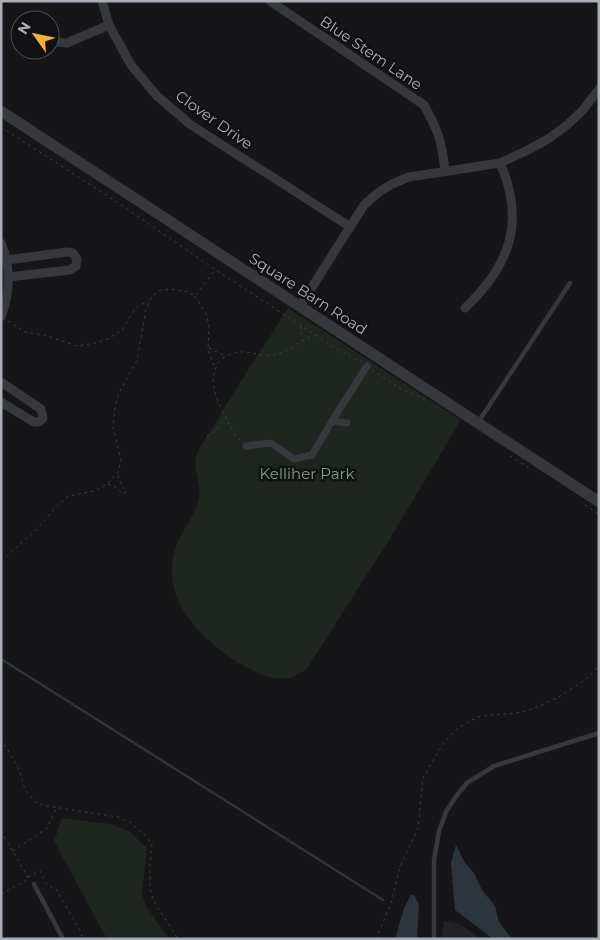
<svg xmlns="http://www.w3.org/2000/svg" width="600" height="940" viewBox="0 0 600 940" font-family="Montserrat,sans-serif">
<style>
.built{fill:#222225}
.green{fill:#1e261f}
.water{fill:#2c353c}
.lines{fill:none;stroke-linecap:round;stroke-linejoin:round}
.stream{stroke:#2c353c;stroke-width:2.5}
.path{stroke:#3d3f44;stroke-width:1;stroke-dasharray:2.5 4;stroke-linecap:butt}
.service{stroke:#37383d;stroke-width:4.5}
.pedestrian{stroke:#37383d;stroke-width:7}
.minor{stroke:#37383d;stroke-width:9}
.tertiary{stroke:#37383d;stroke-width:11}
.labels{text-anchor:middle;stroke-width:5;stroke-linejoin:round;paint-order:stroke}
.street-label{font-size:15px;fill:#a8adb8;stroke:#111113}
.park-label{font-size:15px;fill:#7fa381;stroke:#111113}
</style>
<rect width="100%" height="100%" fill="#161618"/>
<!-- built -->
<path class="built" d="M 444,921 L 460,924 L 481,939 L 441,939 Z"/>
<!-- green -->
<path class="green" d="M 288,308 L 461,420 L 391,537 L 306,670 C 301,672 295,676 289,678 C 268,682 243,666 227,655 C 193,631 162,595 175,550 C 180,533 196,514 199,499 C 201,485 193,470 196,457 C 198,448 208,435 213,427 C 236,387 263,348 288,308 Z
M 62,818 L 109,824 L 129,831 L 147,848 L 142,894 L 146,906 L 169,939 L 107,939 L 54,841 Z"/>
<!-- water -->
<path class="water" d="M 456,845 L 465,863 L 474,873 L 482,890 L 495,906 L 499,922 L 512,939 L 493,939 L 455,910 L 451,863 Z
M 411,895 L 414,895 L 419,904 L 417,939 L 395,939 L 404,908 Z"/>
<g class="lines">
<!-- stream -->
<path class="stream" d="M 1,659 L 383,900"/>
<!-- path -->
<path class="path" d="M 1,127 L 117,202 L 216,270 L 332,346 L 361,362
M 195,296 L 206,314 L 209,325 L 208,350 L 215,367
M 8,321 L 25,332 L 44,335 L 77,346 L 96,343 L 108,339 L 122,330 L 135,309 L 142,304 L 149,303
M 301,326 L 302,340
M 209,348 L 225,356
M 372,370 L 400,388 L 425,400
M 207,436 C 217,434 218,423 227,418
M 240,440 L 236,437 C 225,415 203,385 219,362 C 224,356 232,353 239,352 C 251,351 262,357 274,355 C 288,352 301,340 315,335
M 510,456 L 529,468
M 108,484 L 114,486 L 123,494 L 127,491 L 122,486 L 117,474
M 585,505 L 599,514
M 1,561 L 37,529 L 56,507 L 68,496 L 95,491 L 107,484 L 118,472 L 121,460 L 113,427 L 115,408 L 119,393 L 137,360 L 146,309 L 152,296 L 161,290 L 171,289 L 187,292 L 195,296 L 215,270
M 1,739 L 19,769 L 25,790 L 35,802 L 47,806 L 118,817 L 130,822 L 147,837 L 152,845 L 150,863 L 150,888 L 153,900 L 178,939
M 1,831 L 29,879 L 1,894
M 13,851 L 47,828 L 57,807
M 28,877 L 40,871 L 47,885 L 56,889 L 82,934 L 81,939
M 376,939 L 391,903 L 400,867 L 418,828 L 423,778 L 444,742 L 458,728 L 470,721 L 481,716 L 516,713 L 530,710 L 559,697 L 585,680 L 599,666"/>
<!-- service -->
<path class="service" d="M 479,421 L 570,283
M 34,884 L 63,939
M 434,939 L 434,860 L 439,831 L 446,812 L 457,795 L 467,783 L 494,766 L 599,733"/>
<!-- pedestrian -->
<path class="pedestrian" d="M 332,421 L 367,366
M 246,446 L 271,443 L 294,459 L 312,455 L 332,421 L 347,423"/>
<!-- minor -->
<path class="minor" d="M 102,1 L 109,25 L 131,65 L 157,96 L 191,125 L 349,226
M 270,1 L 424,105 C 438,130 442,142 445,171
M 51,41 L 67,43 L 109,25
M 1,243 C 11,267 10,293 1,317
M 7,260 L 67,252 L 73,253 L 77,259 L 76,266 L 70,270 L 8,277
M 300,306 L 364,205 L 379,192 L 392,184 L 409,177 L 500,163 L 526,151 L 548,139 L 567,125 L 583,110 L 599,89
M 465,308 C 510,265 526,222 500,163
M 1,382 L 41,409 L 43,418 C 40,422 37,423 32,421 L 1,402"/>
<!-- tertiary -->
<path class="tertiary" d="M 1,111 L 599,502"/>
</g>
<g class="labels">
<!-- street labels -->
<g class="street-label">
<text transform="translate(371 53) rotate(34)" y="5">Blue Stem Lane</text>
<text transform="translate(214 120) rotate(35)" y="5">Clover Drive</text>
<text transform="translate(308 294) rotate(33)" y="5">Square Barn Road</text>
</g>
<!-- park labels -->
<g class="park-label">
<text x="307" y="479">Kelliher Park</text>
</g>
</g>
<!-- border -->
<rect width="600" height="940" fill="none" stroke="#a8adb8" stroke-width="5"/>
<!-- north arrow -->
<g transform="translate(35 35) rotate(303)"><circle r="24" fill="#111113" stroke="#4d4f55"/>
<path d="M0-4L9 19L0 12L-9 19Z" fill="#f2b134"/>
<text y="-8" font-size="14" font-weight="bold" text-anchor="middle" fill="#a8adb8">N</text>
</g>
</svg>
